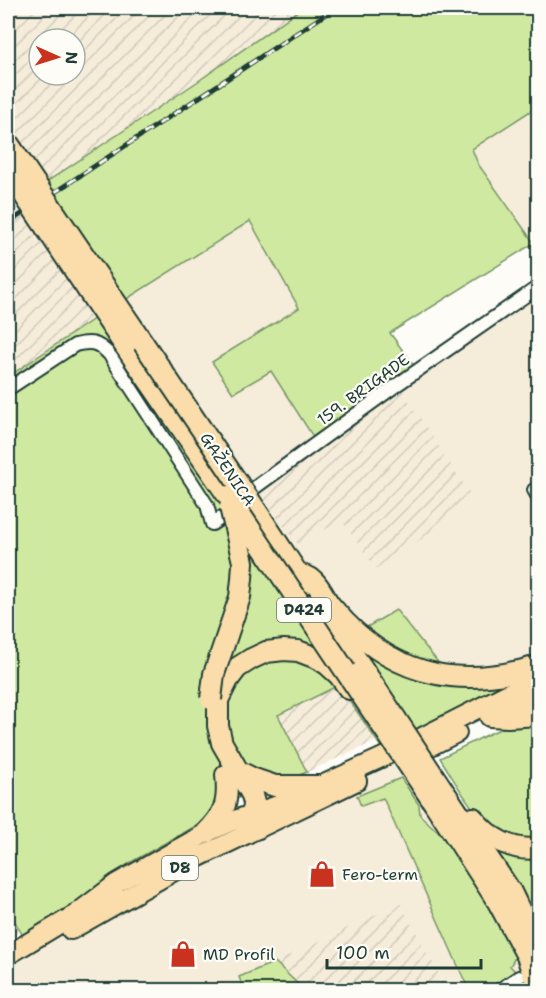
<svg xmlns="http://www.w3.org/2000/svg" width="546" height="998" viewBox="0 0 546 998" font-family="'Shantell Sans',sans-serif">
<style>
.built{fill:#f5ecda}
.industrial{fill:url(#industrial-furrows);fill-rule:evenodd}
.green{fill:#cfeaa0;stroke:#77946a;stroke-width:1.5}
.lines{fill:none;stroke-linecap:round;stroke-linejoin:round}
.minor-casing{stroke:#1f3d34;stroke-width:16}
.primary-casing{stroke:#1f3d34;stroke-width:22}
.trunk-casing{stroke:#1f3d34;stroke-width:24}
.minor{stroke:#fdfcf7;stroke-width:12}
.primary{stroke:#faddab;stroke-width:18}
.trunk{stroke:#faddab;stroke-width:20}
.rail-casing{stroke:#1f3d34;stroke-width:5}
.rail{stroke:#fdfcf7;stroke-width:3;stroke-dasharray:9;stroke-linecap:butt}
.trunk-bridge-casing{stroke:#1f3d34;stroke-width:24;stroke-linecap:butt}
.trunk-bridge{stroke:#faddab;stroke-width:20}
.labels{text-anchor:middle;stroke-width:4.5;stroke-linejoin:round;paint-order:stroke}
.shield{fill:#fdfcf7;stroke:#62766e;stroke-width:1.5}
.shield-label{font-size:15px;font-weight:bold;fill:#1f3d34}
.street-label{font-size:16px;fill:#1f3d34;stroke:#fdfcf7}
.poi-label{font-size:16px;fill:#1f3d34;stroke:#fdfcf7;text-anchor:start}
</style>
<defs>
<pattern id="industrial-furrows" width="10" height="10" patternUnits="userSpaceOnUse" patternTransform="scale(1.5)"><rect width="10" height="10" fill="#f5ecda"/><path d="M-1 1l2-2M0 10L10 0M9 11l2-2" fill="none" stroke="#d2cbbc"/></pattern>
</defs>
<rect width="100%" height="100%" fill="#fdfcf7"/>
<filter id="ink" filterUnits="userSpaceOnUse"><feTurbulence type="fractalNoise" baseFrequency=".0167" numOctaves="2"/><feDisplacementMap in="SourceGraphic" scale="12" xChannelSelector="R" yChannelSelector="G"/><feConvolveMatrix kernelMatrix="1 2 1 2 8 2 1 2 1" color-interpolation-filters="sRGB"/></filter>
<g filter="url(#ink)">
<!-- built -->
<path class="built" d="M 538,106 L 538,249 L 478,164 L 472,149 Z
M 250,221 L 299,308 L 212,362 L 271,370 L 317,443 L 398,384 L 538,287 L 538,678 L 523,685 L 475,677 L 461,677 L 357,633 L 342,639 L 117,304 Z
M 407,750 L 538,990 L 448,990 L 400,903 L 275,962 L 239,977 L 244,990 L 8,990 L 8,968 L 144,878 Z"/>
<!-- industrial -->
<path class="industrial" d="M 8,8 L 302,8 L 197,82 L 42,185 L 8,156 ZM 39,39 L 75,39 L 75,75 L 39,75 Z
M 8,171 L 103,313 L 8,377 Z
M 398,384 L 474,500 L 378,571 L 341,520 L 299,545 L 254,489 Z
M 339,685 L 376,741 L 307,772 L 278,715 Z
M 400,903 L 448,990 L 304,990 L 275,962 Z
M 8,910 L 19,931 L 8,940 Z"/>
<!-- green -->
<path class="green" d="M 302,8 L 538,8 L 538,106 L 472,149 L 478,164 L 534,243 L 390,333 L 417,370 L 317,443 L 271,371 L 233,393 L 212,362 L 299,308 L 250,221 L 117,305 L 342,639 L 357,633 L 396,610 L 449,676 L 475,677 L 523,685 L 389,759 L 339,685 L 278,715 L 307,772 L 218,806 L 208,819 L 133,861 L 106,878 L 82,902 L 23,936 L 8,909 L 8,377 L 116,304 L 42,185 L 197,82 Z
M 513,724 L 538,724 L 538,840 C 529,839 515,840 506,837 C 479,827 455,781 440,758 L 493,732 Z
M 401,778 L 419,805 L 420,815 L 454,847 L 482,889 L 516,956 L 510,966 L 515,971 L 487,990 L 468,990 L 466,987 L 467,986 L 383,798 L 361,806 L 357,796 Z
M 489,844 L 538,853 L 538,929 Z
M 275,962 L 304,990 L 244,990 L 239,977 Z"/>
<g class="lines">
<defs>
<path id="minor" d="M 8,389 L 75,345 C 91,341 97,342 109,354 L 207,505 L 212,524 L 224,516 L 253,489 L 398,384 L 538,287
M 534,490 L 538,497
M 499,990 L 519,977"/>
<path id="primary" d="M 495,714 L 538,692
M 407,758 L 457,733
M 71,930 L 199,857 L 357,781
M 8,955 L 76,914 L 117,883 L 206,833 L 232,821 L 278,805 L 381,758 L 538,678"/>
<path id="trunk" d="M 125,346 L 228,496
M 248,498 L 304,583
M 297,573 C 301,575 306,576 310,578 C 318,583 324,596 329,604 C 334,610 339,615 344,621 C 400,679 464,688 538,666
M 326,615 L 363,669
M 490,716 L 508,717 L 538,715
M 238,771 L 254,779 L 275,786 L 318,786
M 447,796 L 511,892 L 538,948
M 434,803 L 498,902 L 527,956 L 538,990
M 473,818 C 488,838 513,852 538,848
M 258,828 L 253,815 L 254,803 L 252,795 L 222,743 L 218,726 L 218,700 L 228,680 L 237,668 L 251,659 L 266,652 L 284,650 L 298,651 L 319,659 L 328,665 L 339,675 L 349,689
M 206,833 C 225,813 229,803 226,775"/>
</defs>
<!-- minor casing -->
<use href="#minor" class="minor-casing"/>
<!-- primary casing -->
<use href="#primary" class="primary-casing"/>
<!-- trunk casing -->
<use href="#trunk" class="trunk-casing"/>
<!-- minor -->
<use href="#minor" class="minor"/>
<!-- primary -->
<use href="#primary" class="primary"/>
<!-- trunk -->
<use href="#trunk" class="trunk"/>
<defs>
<path id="rail" d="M 8,223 L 335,8"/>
</defs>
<!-- rail casing -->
<use href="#rail" class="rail-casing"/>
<!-- rail -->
<use href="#rail" class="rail"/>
<defs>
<path id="trunk-bridge" d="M 8,143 L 248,498
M 8,171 L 125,346
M 228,496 L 434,803
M 363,669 L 447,796
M 211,699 L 214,674 L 240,597 L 242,579 L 243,562 L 230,507"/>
</defs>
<!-- trunk-bridge casing -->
<use href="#trunk-bridge" class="trunk-bridge-casing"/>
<!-- trunk-bridge -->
<use href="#trunk-bridge" class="trunk-bridge"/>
</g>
</g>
<!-- icons -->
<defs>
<symbol id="shop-bare" viewBox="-9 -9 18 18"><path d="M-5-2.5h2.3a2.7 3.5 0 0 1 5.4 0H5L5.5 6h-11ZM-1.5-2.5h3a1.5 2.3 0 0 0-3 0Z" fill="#c8321e" stroke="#fdfcf7" stroke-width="2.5" paint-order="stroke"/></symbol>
</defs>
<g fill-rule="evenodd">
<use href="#shop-bare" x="303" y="855" width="38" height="38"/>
<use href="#shop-bare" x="164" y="935" width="38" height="38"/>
</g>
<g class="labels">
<!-- shield labels -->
<g class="shield">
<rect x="277" y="598" width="54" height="24" rx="4.5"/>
<rect x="162" y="856" width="36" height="24" rx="4.5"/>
</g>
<g class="shield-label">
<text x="304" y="615">D424</text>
<text x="180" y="873">D8</text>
</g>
<!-- street labels -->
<g class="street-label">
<text transform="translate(363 389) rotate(-36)" y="6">159. BRIGADE</text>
<text transform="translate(228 469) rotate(56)" y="6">GAŽENICA</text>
</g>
<!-- poi labels -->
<g class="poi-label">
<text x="342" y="880">Fero-term</text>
<text x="203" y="960">MD Profil</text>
</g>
</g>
<!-- margin -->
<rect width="546" height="998" fill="none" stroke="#fdfcf7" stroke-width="30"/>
<rect x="15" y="15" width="516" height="968" fill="none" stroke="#1f3d34" stroke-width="2" filter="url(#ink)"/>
<!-- north arrow -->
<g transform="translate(57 57) rotate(93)"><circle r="28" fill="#fdfcf7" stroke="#a4b0a9" stroke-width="1.5"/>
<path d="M0-4.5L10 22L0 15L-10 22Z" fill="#c8321e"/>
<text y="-9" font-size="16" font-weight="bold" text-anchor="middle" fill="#1f3d34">N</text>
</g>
<!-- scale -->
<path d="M327 959v9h154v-9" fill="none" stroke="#1f3d34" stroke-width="3"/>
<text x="336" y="959" font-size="18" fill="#1f3d34" stroke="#fdfcf7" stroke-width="4.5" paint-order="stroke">100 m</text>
</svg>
